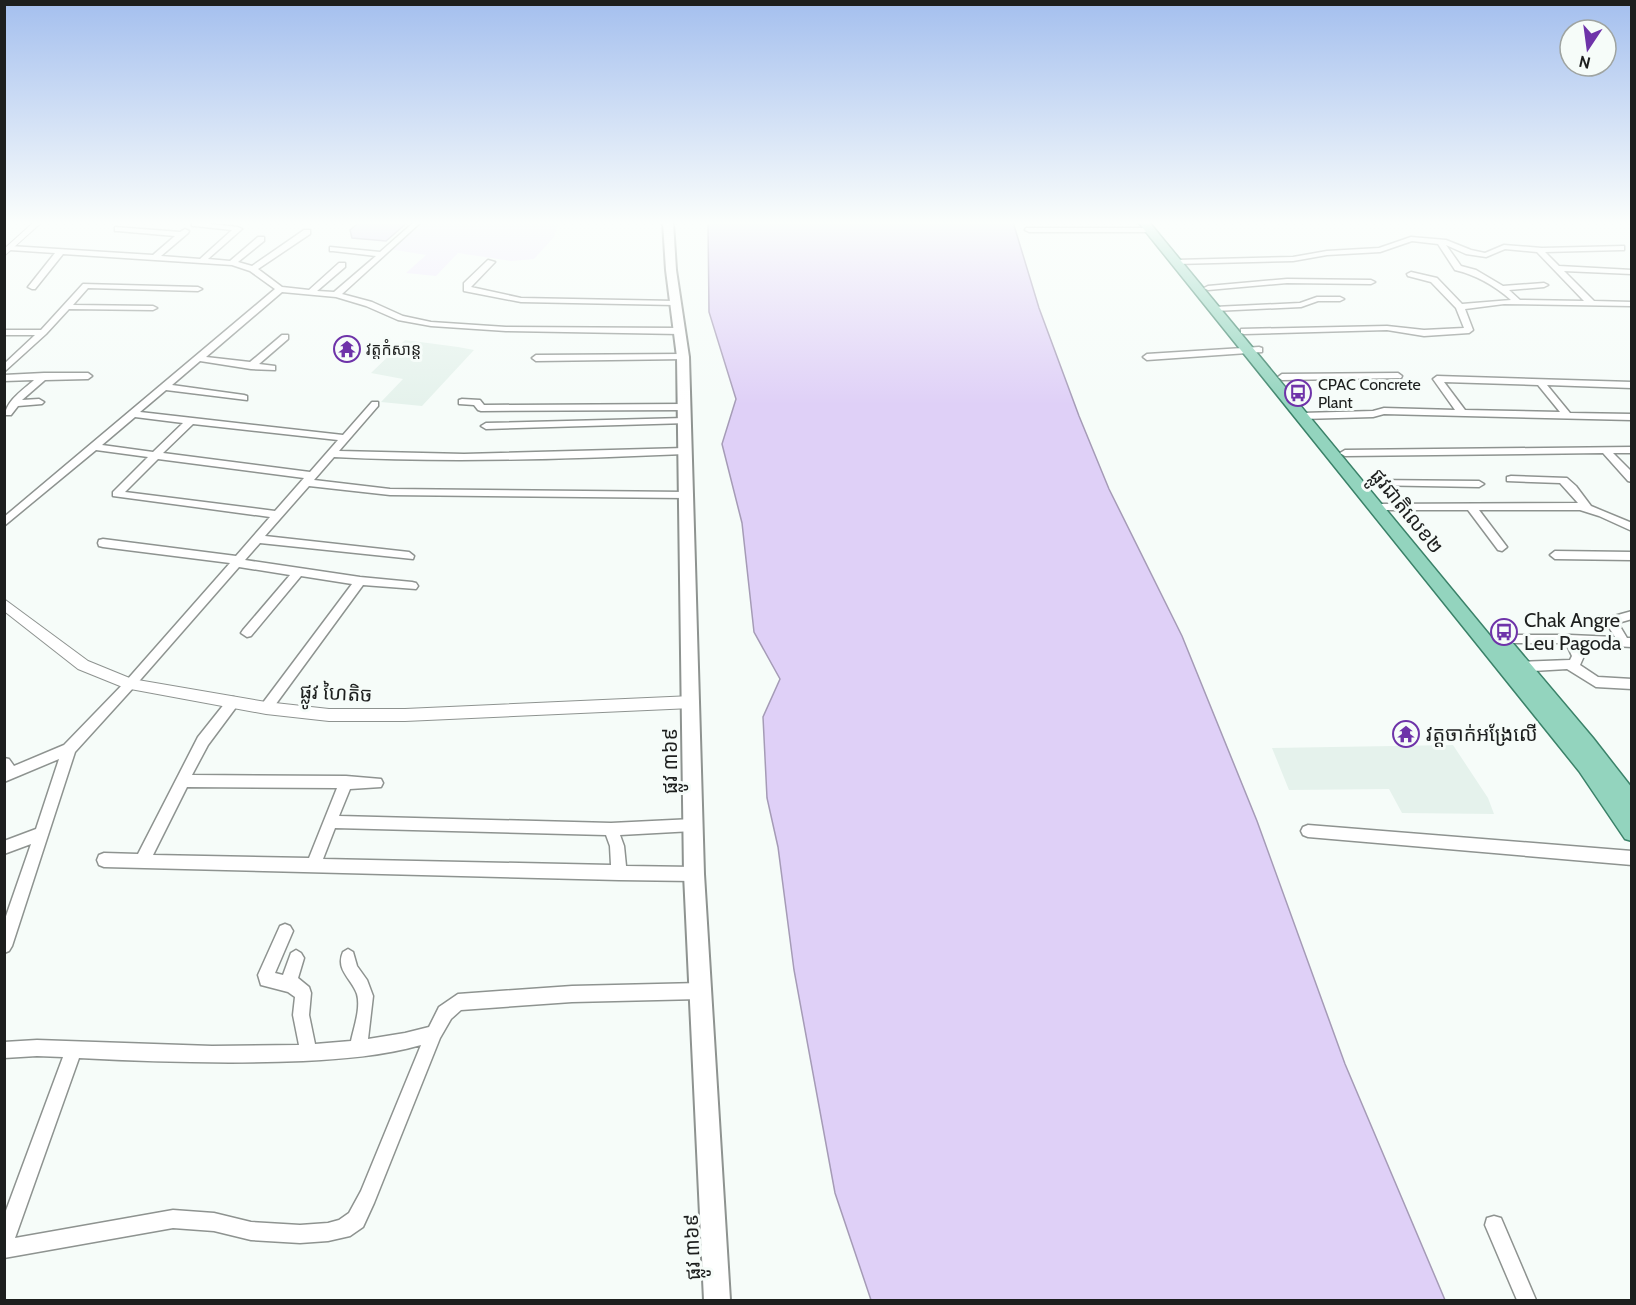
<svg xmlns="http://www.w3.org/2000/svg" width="1636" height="1305" viewBox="0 0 1636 1305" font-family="Cabin,'Noto Sans Khmer',sans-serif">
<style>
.built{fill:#e5f2ec}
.green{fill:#f0e7fe}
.water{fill:#dfd0f7;stroke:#a59bb6;stroke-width:1.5}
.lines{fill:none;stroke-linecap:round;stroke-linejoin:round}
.minor-casing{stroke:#8e9390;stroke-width:3}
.tertiary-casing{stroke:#8e9390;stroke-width:2}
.secondary-casing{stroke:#8e9390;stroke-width:4}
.primary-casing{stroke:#3b8269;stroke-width:3}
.minor{fill:#fff;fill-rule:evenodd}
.tertiary{fill:#fff;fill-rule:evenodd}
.secondary{fill:#fff;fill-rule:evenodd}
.primary{fill:#93d4be;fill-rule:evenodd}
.labels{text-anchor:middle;stroke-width:6;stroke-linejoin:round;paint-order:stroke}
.far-poi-label{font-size:16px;fill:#1d1f1e;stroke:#f6fcf9;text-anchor:start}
.street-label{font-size:20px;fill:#1d1f1e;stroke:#f6fcf9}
.poi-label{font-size:20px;fill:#1d1f1e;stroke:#f6fcf9;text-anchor:start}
</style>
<rect width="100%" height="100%" fill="#f6fcf9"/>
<!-- built -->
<path class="built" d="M 405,340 L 458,347 L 474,350 L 422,406 L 381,402 L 403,379 L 371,373 Z
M 1453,745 L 1488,798 L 1494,814 L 1402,813 L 1389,789 L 1289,790 L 1272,748 Z"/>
<!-- green -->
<path class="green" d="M 422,222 L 559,222 L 554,237 L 534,259 L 511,261 L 458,253 L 436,276 L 406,273 L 426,255 L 389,249 Z"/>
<!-- water -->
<path class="water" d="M 360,222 L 408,222 L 386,241 L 352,238 L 350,230 Z
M 708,222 L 1013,222 L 1039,308 L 1079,416 L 1109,489 L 1182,636 L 1257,821 L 1345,1064 L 1445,1300 L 871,1300 L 835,1193 L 794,970 L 778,847 L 767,798 L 763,717 L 780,679 L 754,632 L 742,523 L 722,444 L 736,399 L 709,312 Z"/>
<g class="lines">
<defs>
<path id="minor" d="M 192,222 L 238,227 L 242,229 L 208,259 L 230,261 L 258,237 L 264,237 L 264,241 L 238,262 L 252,266 L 304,230 L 310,230 L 310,234 L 258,269 L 282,287 L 309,290 L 339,263 L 345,263 L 345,267 L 317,291 L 334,292 L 376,256 L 333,251 L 330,251 L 330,247 L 380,252 L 414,222 L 421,222 L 342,294 L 372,302 L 403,316 L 431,322 L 506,327 L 680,328 L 684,331 L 680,334 L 506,331 L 431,326 L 398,320 L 366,306 L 336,297 L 282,292 L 206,357 L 250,362 L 282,335 L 288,335 L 288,339 L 259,364 L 275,366 L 275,370 L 251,369 L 200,361 L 172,385 L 244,395 L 247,396 L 247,400 L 166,390 L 140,412 L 343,435 L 372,402 L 378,402 L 378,406 L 339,451 L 464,454 L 685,448 L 690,451 L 685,454 C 568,459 451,463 334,457 L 314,480 L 390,489 L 686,492 L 691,495 L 686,498 L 390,495 L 309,486 L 265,536 L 409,552 L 414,556 L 413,559 L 260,543 L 245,560 L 360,577 L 412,582 L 416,583 L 418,586 L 416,589 L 363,585 L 270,712 L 262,712 L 260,708 L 262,704 L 352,584 L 301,576 L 251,636 L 247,637 L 241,633 L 243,630 L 290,575 L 239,567 L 134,687 L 75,752 L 12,946 L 9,951 L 4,953 L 4,922 L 31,844 L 4,854 L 4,841 L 36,829 L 59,759 L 4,782 L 4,758 L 9,759 L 14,766 L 64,745 L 126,681 L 230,563 L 103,547 L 99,546 L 98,543 L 99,540 L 103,539 L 236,556 L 270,517 L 113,496 L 113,492 L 148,457 L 96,450 L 4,526 L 4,517 L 275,289 L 250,271 L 232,265 L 63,254 L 35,289 L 32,289 L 28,287 L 55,253 L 10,250 L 6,248 L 10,246 L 153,255 L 175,236 L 118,231 L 115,231 L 115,227 L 180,232 L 185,229 L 189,231 L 188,233 L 161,256 L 200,259 L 232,230 L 195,226 L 192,226 ZM 135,417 L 183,423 L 153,452 L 102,445 ZM 193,424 L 338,440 L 310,472 L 163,453 ZM 158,459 L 304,478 L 275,511 L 125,492 Z
M 1026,228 L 1149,228 L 1153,230 L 1149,232 L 1029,232 L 1025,230 Z
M 1411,237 L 1446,240 L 1471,250 L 1485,253 L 1504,245 L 1542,248 L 1624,246 L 1624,250 L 1621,250 L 1545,252 L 1559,266 L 1632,270 L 1632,274 L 1564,271 L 1594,301 L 1632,302 L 1632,306 L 1504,304 L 1465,309 L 1473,330 L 1469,333 L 1424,336 L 1387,330 L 1244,334 L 1241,333 L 1241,329 L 1387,326 L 1424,330 L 1464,328 L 1456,308 L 1431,282 L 1408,276 L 1407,274 L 1411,272 L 1437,278 L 1462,304 L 1511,300 C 1494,285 1476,275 1455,270 L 1438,244 L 1412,241 L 1380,252 L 1327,255 L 1293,261 L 1176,264 L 1172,262 L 1176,260 L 1293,257 L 1327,251 L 1379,248 ZM 1446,245 L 1466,254 L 1486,257 L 1505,249 L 1537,252 L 1584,301 L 1520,300 L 1509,290 L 1544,287 L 1548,285 L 1544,283 L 1503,286 L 1476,270 L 1461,266 Z
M 488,260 L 495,262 L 471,287 L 521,298 L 675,301 L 679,303 L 675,305 L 521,302 L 464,291 L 464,283 Z
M 1287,279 L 1371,280 L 1375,282 L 1371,284 L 1287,283 L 1208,290 L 1204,288 L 1208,286 Z
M 83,284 L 198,287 L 202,289 L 198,291 L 88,288 L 73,305 L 153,306 L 157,308 L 153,310 L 69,309 L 46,334 L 4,372 L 4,364 L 35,335 L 4,335 L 4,330 L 41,330 Z
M 1317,297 L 1340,297 L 1344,299 L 1340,301 L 1318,301 L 1301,307 L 1214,311 L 1210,309 L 1214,307 L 1300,303 Z
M 1259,347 L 1262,348 L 1262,352 L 1147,360 L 1143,357 L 1147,354 Z
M 683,354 L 686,355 L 686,359 L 536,361 L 532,358 L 536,355 Z
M 44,373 L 88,373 L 92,376 L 88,379 L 45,380 L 22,400 L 39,399 L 44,402 L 42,404 L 18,406 L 11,415 L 5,415 C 7,400 23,390 34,380 L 4,381 L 4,375 Z
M 1398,373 L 1402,376 L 1401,378 L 1282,380 L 1278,377 L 1282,374 Z
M 1437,376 L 1632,382 L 1632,388 L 1547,385 L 1570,413 L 1632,414 L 1632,420 L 1384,414 L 1373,417 L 1302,419 L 1297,416 L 1302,413 L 1373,411 L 1384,408 L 1455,410 L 1433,379 ZM 1444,382 L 1538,385 L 1560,412 L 1465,410 Z
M 462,399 L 480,400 L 484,405 L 684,404 L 689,407 L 684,410 L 481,411 L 478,410 L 474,405 L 459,404 L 459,400 Z
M 685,418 L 688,419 L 688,423 L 486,429 L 481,426 L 486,423 Z
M 1632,447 L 1632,453 L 1613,453 L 1632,472 L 1632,482 L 1628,481 L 1603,453 L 1345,456 L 1340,453 L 1345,450 Z
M 1511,476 L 1567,478 L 1576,486 L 1591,506 L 1632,523 L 1632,531 L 1599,516 L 1580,510 L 1479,510 L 1507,547 L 1502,551 L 1498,550 L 1468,510 L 1376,510 L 1371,507 L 1376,504 L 1578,503 L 1560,483 L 1507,481 L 1507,477 Z
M 1370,480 L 1479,481 L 1484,484 L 1479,487 L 1366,485 L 1366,481 Z
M 1555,551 L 1632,552 L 1632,560 L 1555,559 L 1550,555 Z
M 1632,611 L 1632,619 L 1618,623 L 1627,638 L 1632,638 L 1632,647 L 1578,644 L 1584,656 L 1580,665 L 1598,677 L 1632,679 L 1632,689 L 1596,687 L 1567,669 L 1516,672 L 1512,670 L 1510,667 L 1512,664 L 1516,662 L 1570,660 L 1572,656 L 1566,643 L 1499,643 L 1493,639 L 1499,635 L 1570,635 L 1615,637 L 1605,621 L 1607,618 Z
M 233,697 L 237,698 L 239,702 L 237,706 L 208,745 L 192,775 L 346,776 L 381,779 L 383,783 L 381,787 L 350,789 L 339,816 L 611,823 L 693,819 L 698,821 L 700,825 L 698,829 L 693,831 L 620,835 L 624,846 L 626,866 L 694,867 L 699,869 L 701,874 L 699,879 L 694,881 L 619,880 L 104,867 L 99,865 L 97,860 L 99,855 L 104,853 L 138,854 L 198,737 L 229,698 ZM 187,787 L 337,788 L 309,858 L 153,855 ZM 335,828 L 606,835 L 610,846 L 611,865 L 323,859 Z
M 1308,825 L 1632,851 L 1632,865 L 1308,837 L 1303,835 L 1301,831 L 1303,827 Z
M 285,924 L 290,926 L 293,931 L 275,973 L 283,975 L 291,953 L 296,950 L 301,953 L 304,958 L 298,978 L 309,987 L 311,993 L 309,1015 L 315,1044 L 351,1041 C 354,1027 361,1008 357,994 C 352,979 335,970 343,952 L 348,949 L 353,952 L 357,966 L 367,980 L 373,996 L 368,1039 L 405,1033 L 429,1027 L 439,1007 L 458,994 L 572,986 L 700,983 L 706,985 L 708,991 L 706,997 L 700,999 L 572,1002 L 461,1010 L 451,1019 L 440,1038 L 374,1203 L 363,1227 L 350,1236 L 328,1241 L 300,1243 L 251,1240 L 214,1231 L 173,1228 L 4,1258 L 4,1216 L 63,1057 L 37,1056 L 4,1058 L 4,1042 L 37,1040 L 212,1046 L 299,1045 L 293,1015 L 295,997 L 288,992 L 261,985 L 258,975 L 280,926 ZM 421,1045 L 361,1191 L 349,1213 L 339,1220 L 328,1223 L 300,1225 L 251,1222 L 214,1213 L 173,1210 L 15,1238 L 79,1058 C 154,1062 228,1064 303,1061 C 342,1059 383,1056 421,1045 Z
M 1494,1216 L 1501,1218 L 1536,1300 L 1517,1300 L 1485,1225 L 1487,1218 Z"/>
<path id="tertiary" d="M 34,222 L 42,222 L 4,256 L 4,249 Z
M 4,599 L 88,661 L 132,679 L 266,702 L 329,709 L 405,709 L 692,696 L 697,698 L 699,702 L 697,706 L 692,708 L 405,721 L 329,721 L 266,714 L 125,688 L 78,669 L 4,611 Z"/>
<path id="secondary" d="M 663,222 L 673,222 L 676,270 L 689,357 L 704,874 L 730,1300 L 704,1300 L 684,874 L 677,357 L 666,270 Z"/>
<path id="primary" d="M 1138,222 L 1149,222 L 1492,638 L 1500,633 L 1506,635 L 1593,738 L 1632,788 L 1632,841 L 1625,839 L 1579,771 Z"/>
</defs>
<!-- minor casing -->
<use href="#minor" class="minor-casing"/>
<!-- tertiary casing -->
<use href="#tertiary" class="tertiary-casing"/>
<!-- secondary casing -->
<use href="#secondary" class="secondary-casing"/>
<!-- primary casing -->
<use href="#primary" class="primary-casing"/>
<!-- minor -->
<use href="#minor" class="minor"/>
<!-- tertiary -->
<use href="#tertiary" class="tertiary"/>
<!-- secondary -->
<use href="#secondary" class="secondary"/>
<!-- primary -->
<use href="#primary" class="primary"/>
</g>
<!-- sky -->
<linearGradient id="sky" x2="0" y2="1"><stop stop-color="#a4bfee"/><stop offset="0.55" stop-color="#fbfefc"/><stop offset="1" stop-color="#fbfefc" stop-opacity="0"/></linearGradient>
<rect width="1636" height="405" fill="url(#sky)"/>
<!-- icons -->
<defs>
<symbol id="temple-ring" viewBox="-11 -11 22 22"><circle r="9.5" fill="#f6fcf9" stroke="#6e33a9" stroke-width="1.5"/><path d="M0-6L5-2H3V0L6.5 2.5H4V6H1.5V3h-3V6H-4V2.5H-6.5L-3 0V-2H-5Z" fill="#6e33a9"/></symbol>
<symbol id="bus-ring" viewBox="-11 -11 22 22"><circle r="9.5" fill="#f6fcf9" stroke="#6e33a9" stroke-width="1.5"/><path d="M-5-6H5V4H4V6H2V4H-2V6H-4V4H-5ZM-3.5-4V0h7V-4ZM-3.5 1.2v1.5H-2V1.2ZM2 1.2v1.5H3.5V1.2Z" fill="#6e33a9"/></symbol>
</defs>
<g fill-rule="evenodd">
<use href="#temple-ring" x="332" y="334" width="30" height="30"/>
<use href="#bus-ring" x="1283" y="378" width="30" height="30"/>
<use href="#bus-ring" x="1489" y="617" width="30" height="30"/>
<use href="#temple-ring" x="1391" y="719" width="30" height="30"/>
</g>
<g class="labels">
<!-- far-poi labels -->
<g class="far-poi-label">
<text x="366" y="355">វត្តកំសាន្ត</text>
<text x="1318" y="390">CPAC Concrete<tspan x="1318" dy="18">Plant</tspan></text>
</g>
<!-- street labels -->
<g class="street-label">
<text transform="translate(1407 511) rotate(51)" y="7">ផ្លូវជាតិលេខ២</text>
<text transform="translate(336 693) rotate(3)" y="7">ផ្លូវ ហៃតិច</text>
<text transform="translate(670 761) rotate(-90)" y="7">ផ្លូវ ៣៦៩</text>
<text transform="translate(692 1247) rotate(-92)" y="7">ផ្លូវ ៣៦៩</text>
</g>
<!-- poi labels -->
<g class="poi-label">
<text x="1524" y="627">Chak Angre<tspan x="1524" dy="23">Leu Pagoda</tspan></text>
<text x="1426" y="741">វត្តចាក់អង្រែលើ</text>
</g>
</g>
<!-- border -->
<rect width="1636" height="1305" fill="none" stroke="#1d1f1e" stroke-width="12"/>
<!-- north arrow -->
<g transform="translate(1588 48) rotate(193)"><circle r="28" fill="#f6fcf9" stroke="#9fa4a1" stroke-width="1.5"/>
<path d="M0-4.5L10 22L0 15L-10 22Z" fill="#6e33a9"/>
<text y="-9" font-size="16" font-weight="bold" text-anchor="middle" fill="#1d1f1e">N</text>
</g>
</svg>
